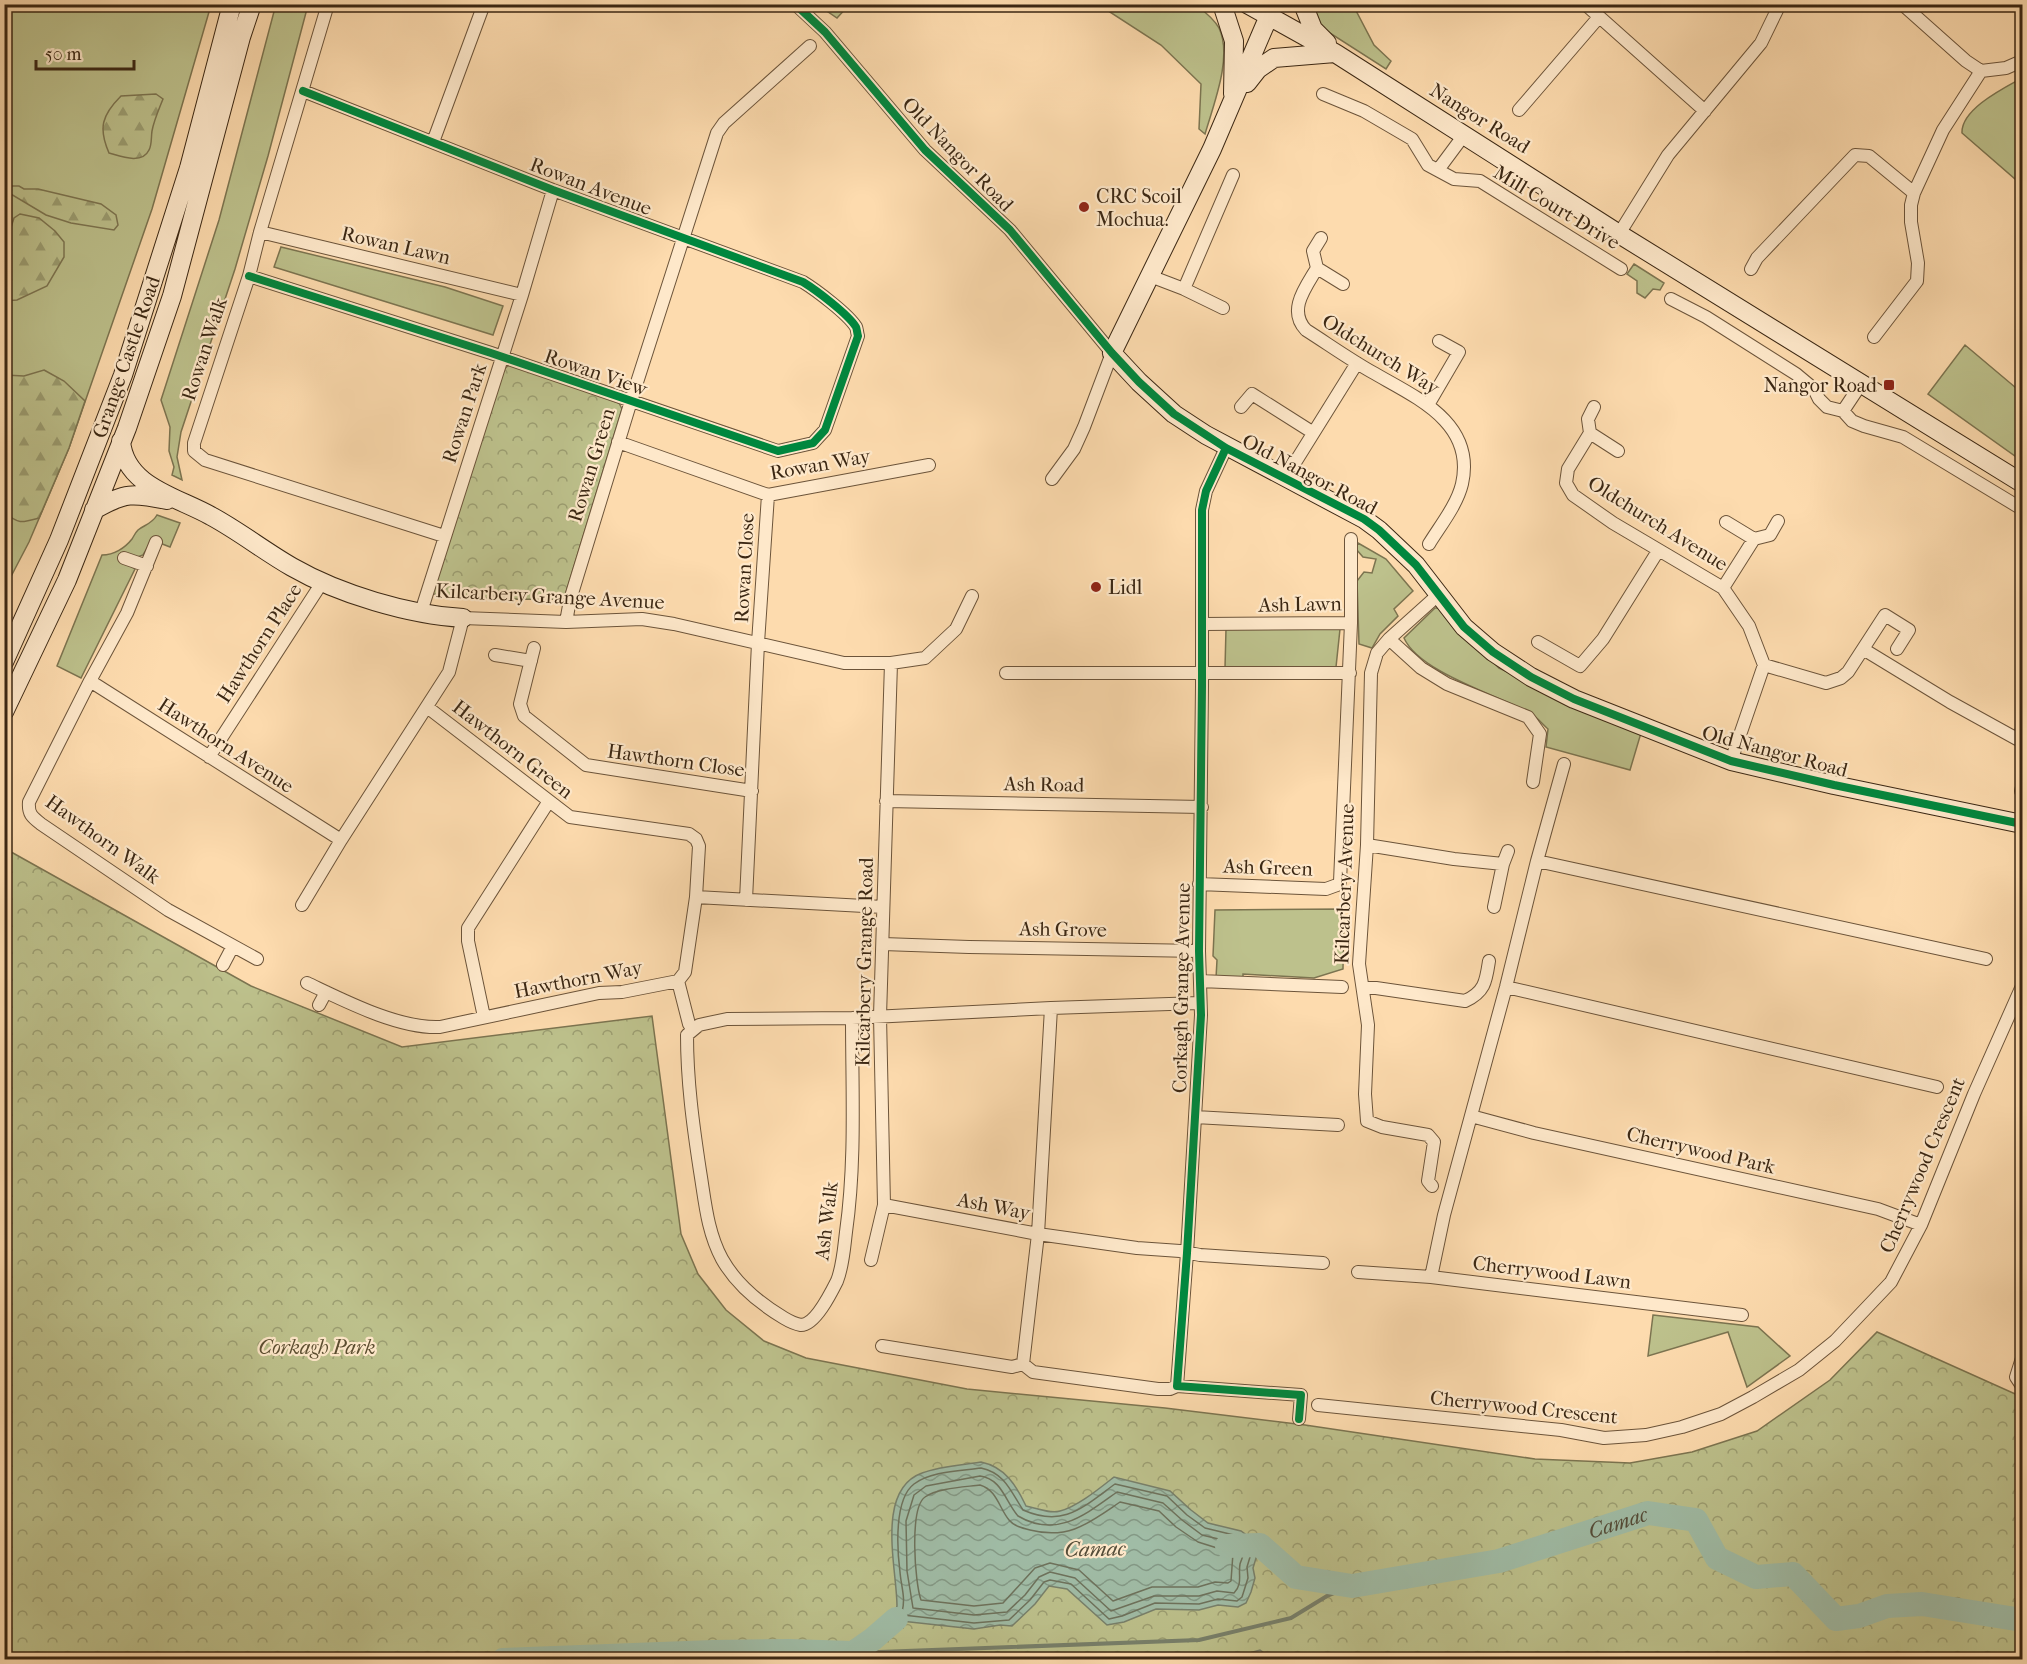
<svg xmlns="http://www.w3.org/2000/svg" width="2027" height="1664" viewBox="0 0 2027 1664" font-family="'IM FELL French Canon',serif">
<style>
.green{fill:#bdc18c;stroke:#7c7450;stroke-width:1.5}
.forest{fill:url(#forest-firs);stroke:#7c7450;stroke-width:1.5}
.park{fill:url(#park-crowns);stroke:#7c7450;stroke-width:1.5}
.water{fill:url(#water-waves);stroke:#78806b;stroke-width:1.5}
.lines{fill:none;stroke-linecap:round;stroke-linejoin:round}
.shore{stroke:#6e725c;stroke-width:1.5}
.stream{stroke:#78806b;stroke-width:4}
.river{stroke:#a0bca6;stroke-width:24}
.street-casing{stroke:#6c543a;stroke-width:14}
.secondary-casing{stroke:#3b2713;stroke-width:20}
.street{stroke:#fee8ca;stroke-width:12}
.secondary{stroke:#fee8ca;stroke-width:18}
.cycleway-casing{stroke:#fee8ca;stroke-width:11}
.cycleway{stroke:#00873e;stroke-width:8}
.poi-dot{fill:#8f2418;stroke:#fee8ca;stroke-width:2}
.labels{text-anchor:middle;stroke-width:4.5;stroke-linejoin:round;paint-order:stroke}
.street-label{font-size:20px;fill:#3b2713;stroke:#fee8ca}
.poi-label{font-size:20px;fill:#3b2713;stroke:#fee8ca;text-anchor:start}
.park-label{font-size:20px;font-style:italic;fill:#5c4e31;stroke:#fee8ca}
.water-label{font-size:21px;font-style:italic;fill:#544c38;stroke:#fee8ca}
</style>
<defs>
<pattern id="forest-firs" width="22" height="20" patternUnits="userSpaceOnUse" patternTransform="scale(1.5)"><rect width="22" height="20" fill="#bdc18c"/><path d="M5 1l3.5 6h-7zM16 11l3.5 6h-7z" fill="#9b9d71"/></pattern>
<pattern id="park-crowns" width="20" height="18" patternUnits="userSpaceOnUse" patternTransform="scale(1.5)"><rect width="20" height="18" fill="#bdc18c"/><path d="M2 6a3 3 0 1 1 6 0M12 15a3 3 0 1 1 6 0" fill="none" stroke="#9b9d71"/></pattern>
<pattern id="water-waves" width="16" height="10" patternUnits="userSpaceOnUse" patternTransform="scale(1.5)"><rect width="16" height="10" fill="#a0bca6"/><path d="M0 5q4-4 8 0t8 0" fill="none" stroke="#849986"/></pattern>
</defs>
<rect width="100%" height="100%" fill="#fddbae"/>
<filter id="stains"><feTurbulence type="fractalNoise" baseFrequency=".00333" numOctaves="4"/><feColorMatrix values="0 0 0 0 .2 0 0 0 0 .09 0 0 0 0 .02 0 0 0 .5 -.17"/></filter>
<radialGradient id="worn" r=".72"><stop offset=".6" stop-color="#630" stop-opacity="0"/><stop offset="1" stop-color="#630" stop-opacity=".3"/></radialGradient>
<!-- green -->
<path class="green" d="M 276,4 L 308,5 L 268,156 L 235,269 L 181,432 L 177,457 L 182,480 L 172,475 L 174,467 L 169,451 L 170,427 L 161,400 L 219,220 Z
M 5,5 L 211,5 L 152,209 L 69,448 L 29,542 L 5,588 Z
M 818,5 L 849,5 L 837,18 Z
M 1099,5 L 1196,5 C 1204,11 1214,19 1219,28 C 1233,57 1213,106 1205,134 L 1199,129 L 1201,84 L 1161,45 Z
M 1310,5 L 1353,5 L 1374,45 L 1391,61 L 1386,69 L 1322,28 Z
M 2022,78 L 2022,185 L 1962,133 C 1961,109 2004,88 2022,78 Z
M 281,247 L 445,287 L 503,306 L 493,335 L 274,267 Z
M 1634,264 L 1664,283 L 1660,290 L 1653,289 L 1645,298 L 1637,293 L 1637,281 L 1627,274 Z
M 1965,345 L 2022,393 L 2022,461 L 1928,394 Z
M 157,515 L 180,523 L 170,547 L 152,540 L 143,555 L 137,557 L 132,567 L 135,569 L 81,678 L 57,666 L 102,555 C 114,555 125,548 132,539 C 134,536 135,533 138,530 C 144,525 152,524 157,515 Z
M 1358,543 L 1386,559 L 1413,591 L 1394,609 L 1398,616 L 1380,634 L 1372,648 L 1359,644 L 1357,581 L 1364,572 L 1372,573 L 1376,559 L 1363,557 L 1356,549 Z
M 1435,608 L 1439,608 L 1499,668 L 1641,733 L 1630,770 L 1546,747 L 1548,729 C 1542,724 1537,717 1530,713 C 1497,695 1419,672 1404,638 Z
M 1226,629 L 1340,629 L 1336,667 L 1225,668 Z
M 1344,909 L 1343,969 L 1314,978 L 1243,974 L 1243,979 L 1216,978 L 1217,960 L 1213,956 L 1215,910 Z
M 1653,1315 L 1758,1327 L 1790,1356 L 1747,1387 L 1728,1332 L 1648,1356 Z"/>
<!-- forest -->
<path class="forest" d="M 156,94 L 163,99 C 159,109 154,120 152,131 C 151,137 152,145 149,150 C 142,165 120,156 109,153 C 98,128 102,115 121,96 Z
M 12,186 L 19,186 L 24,189 L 38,189 L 101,204 L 116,215 L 118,225 L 114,230 L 71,223 L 46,215 L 9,193 Z
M 20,214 L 39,218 L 55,231 L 64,242 L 64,257 L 47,286 L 17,300 L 5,301 L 5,246 L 14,218 Z
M 44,370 L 64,381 L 85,401 L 69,448 L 39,518 C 21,523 19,524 5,513 L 5,375 L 24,376 Z"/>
<!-- park -->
<path class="park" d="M 510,364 L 619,403 L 622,409 L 564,599 C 520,600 476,599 432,594 L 503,370 Z
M 4,848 L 251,986 L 402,1047 L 652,1016 L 681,1234 L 698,1274 L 726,1310 L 764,1341 L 806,1358 L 967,1389 L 1165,1408 L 1305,1425 L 1535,1459 L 1630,1463 L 1692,1452 L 1757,1431 L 1830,1380 L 1877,1332 L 2022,1397 L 2022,1659 L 5,1659 Z"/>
<!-- water -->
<path class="water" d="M 981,1462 C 1005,1467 1016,1485 1026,1506 C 1037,1508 1049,1514 1060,1511 C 1077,1507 1100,1488 1114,1477 L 1170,1491 L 1191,1510 L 1208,1523 L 1241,1531 L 1260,1545 L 1253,1568 L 1255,1578 L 1251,1592 L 1246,1603 L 1238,1607 L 1218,1605 L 1199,1610 L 1156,1609 L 1124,1622 L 1107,1625 L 1067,1589 L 1049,1586 L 1035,1604 L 1012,1626 L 1000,1625 L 974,1629 L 901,1621 L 873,1639 L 869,1635 C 883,1624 891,1624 897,1606 C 897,1569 875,1490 922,1473 C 940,1466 962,1465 981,1462 Z
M 1260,1650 L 1273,1659 L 1198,1659 L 1213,1655 L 1242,1655 Z"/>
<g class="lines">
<!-- shore -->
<path class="shore" d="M 981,1468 C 1005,1473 1011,1492 1023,1510 C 1064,1528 1083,1507 1115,1484 L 1167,1496 L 1187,1515 L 1205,1528 L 1238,1536 L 1253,1547 L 1247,1567 L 1248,1578 L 1242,1597 L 1237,1601 L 1218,1599 L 1199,1604 L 1155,1603 L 1122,1616 L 1109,1619 L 1071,1584 L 1050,1580 L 1044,1582 L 1030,1600 L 1009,1620 L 974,1623 L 903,1615 L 902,1612 C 906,1598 901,1586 900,1572 C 897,1549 894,1499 914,1484 C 931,1471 961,1471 981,1468 Z
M 980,1476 C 1002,1479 1005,1501 1018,1516 C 1057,1539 1086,1514 1117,1492 L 1163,1503 L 1182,1520 L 1202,1535 L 1235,1543 L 1244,1550 C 1244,1555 1242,1558 1240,1564 C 1238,1575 1243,1584 1234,1593 L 1217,1591 L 1199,1596 L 1154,1596 L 1111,1611 L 1075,1578 L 1050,1572 L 1039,1577 L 1025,1595 L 1007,1612 L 974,1615 L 913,1608 L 907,1571 L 906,1521 L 914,1495 L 926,1486 Z
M 980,1485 C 997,1490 999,1508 1009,1520 C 1014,1526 1022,1528 1030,1530 C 1069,1540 1089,1523 1120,1502 L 1159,1511 L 1176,1527 L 1198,1542 L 1233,1553 L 1231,1581 L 1228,1583 L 1215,1582 L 1198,1587 L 1152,1587 L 1113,1601 L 1079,1570 L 1050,1563 L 1035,1568 L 1003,1603 L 974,1606 L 921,1600 C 915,1584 909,1508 925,1497 C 937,1488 965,1487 980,1485 Z"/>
<!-- stream -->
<path class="stream" d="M 853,1653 L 1199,1640 L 1291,1618 L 1327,1596 L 1352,1586"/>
<!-- river -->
<g class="river">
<path id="s1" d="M 1227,1546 L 1260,1545 L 1296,1577 L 1352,1586 L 1499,1561 L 1648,1513 L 1696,1520 L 1717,1558 L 1756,1577 L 1793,1574 L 1836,1619 L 1859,1616 L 1887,1606 L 1922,1604 L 2022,1620"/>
<path d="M 503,1660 L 713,1652 L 789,1651 L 853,1653 L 873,1639 L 896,1619"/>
</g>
<defs>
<path id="street" d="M 328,4 L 260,232 L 249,276 L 194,443 L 194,451 L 205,460 L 444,536
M 795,4 L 825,32 L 925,150 L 1010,230 L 1112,353 L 1084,427 L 1074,449 L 1052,479
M 1585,4 L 1705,111
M 1902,4 L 1966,61 L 1981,71
M 1981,71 L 2006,68 L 2022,61
M 1323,94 L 1364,111 L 1412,139 L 1428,165 L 1454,179 L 1480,181 L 1621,269
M 1519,110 L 1599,17
M 433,142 L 484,4
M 1438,170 L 1464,135
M 260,232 L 522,295
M 1619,234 L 1668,155 L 1761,43 L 1780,4
M 1321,238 L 1313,251 L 1317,268 L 1343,284
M 1317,268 C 1306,287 1287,310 1306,330 C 1328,344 1349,359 1372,372 C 1415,397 1476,422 1462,484 C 1457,505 1440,526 1429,544
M 1751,269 L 1757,258 L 1855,155 L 1869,156 L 1914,193
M 249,276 L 491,353 L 778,451 L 813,443 L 825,430 L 858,336 C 857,333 857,329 856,327 C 848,314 816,290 803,282 L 553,190 L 303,91
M 1150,276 L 1184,289 L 1233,175
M 1184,289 L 1223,308
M 1671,299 L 1706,317 L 1796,374 L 1814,389 L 1819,399 L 1827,407 L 1843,411 L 1852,421 L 1864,426 L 1903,437 L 2022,509
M 2022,305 L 2022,308
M 1874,337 L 1917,281 L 1918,263 L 1911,222 L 1911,205 L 1914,193 L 1943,130 L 1981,71
M 1428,405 L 1459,352 L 1439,341
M 1241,407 L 1252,394 L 1312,432
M 1594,407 L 1588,419 L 1590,433 L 1618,451
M 1843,411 L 1861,384
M 1590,433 L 1568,469 L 1566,483 L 1573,495 L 1613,523 L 1723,588 L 1749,626 L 1764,665 L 1731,761
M 618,442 L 768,495 L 929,465
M 1226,448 L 1206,491 L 1202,510 L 1202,686 L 1199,951 L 1201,1015 L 1187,1253 L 1177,1386 L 1301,1395 L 1299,1419
M 1286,477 L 1357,363
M 1726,522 L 1754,539 L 1770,535 L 1778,521
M 156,542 L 127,613 L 90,681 L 29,802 C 28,814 32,817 41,824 L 168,910 L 257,959
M 124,558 L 147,566
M 1723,588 L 1754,539
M 421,612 L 522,295 L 553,190
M 566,622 L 570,600 L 631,401 L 717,133 L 724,123 L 810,46
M 1202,624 L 1351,623 L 1351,539
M 1389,639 L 1421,668 L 1447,684 L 1528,717 L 1540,734 L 1533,782
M 1538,642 L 1580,666 L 1603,639 L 1658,551
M 534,648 L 520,704 L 524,716 L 586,765 L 752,791
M 1863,649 L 1950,702 L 2017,739 L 2022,730
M 495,655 L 531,661
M 1764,665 L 1826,683 L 1841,678 L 1848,672 L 1885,615 L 1909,630 L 1897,649
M 1006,673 L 1350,673
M 90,681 L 341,840
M 427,707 L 570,817 L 689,834 L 696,839 L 699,846 L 696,897 L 685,972 L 678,981
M 209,757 L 323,581
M 2022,787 L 2021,791 L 2022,792
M 886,801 L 1202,807
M 1367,845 L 1454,859 L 1503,864
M 1537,861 L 1986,959
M 1199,884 L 1326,889 L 1337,885 L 1340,882 L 1351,623
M 696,897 L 883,907
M 746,900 L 758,643 L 768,495
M 302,905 L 341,840 L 449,672 L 463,618 L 566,622 L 642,619 L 674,624 L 844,663 L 891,663 L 925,658 L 956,629 L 972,596
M 1494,907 L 1503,864 L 1508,851
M 883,944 L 969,947 L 1199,951
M 223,965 L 233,946
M 678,981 L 689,1024 L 692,1029
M 1200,981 L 1342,987
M 307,983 C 345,1001 399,1029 440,1027 L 599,993 L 622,992 L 678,981
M 1506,987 L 1937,1087
M 1363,988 L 1376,988 L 1465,1001 C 1485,992 1486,981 1489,961
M 1199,1003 L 1051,1008 L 1038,1234 L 1137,1248 L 1180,1251 L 1200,1255 L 1323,1263
M 319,1005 L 326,992
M 484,1017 L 468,941 L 468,928 L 549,801
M 852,1018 C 852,1089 856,1161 846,1232 C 844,1248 843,1266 837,1281 C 831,1293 815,1325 801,1325 C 795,1324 789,1321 784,1318 C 759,1303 736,1284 722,1259 C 707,1231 705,1201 700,1171 C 693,1125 687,1081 687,1035 L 699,1025 L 727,1019 L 852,1018 L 1051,1008
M 1471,1116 L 1534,1133 L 1878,1209 L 1921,1225
M 1195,1117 L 1338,1125
M 1432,1186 L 1428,1181 L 1434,1142 L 1428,1135 L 1382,1127 L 1367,1121 L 1365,1094 L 1368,1025 L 1359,964 L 1367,845 L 1371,673 L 1377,653 L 1389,639 L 1438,595
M 884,1205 L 1038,1234 L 1023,1364
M 871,1260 L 884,1205 L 880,1016 L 891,663
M 1358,1272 L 1431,1277 L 1742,1315
M 1431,1277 L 1444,1215 L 1506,987 L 1537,861 L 1564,764
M 882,1346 L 1012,1367 L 1023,1364 L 1033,1372 L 1158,1389 L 1170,1389 L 1177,1386
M 2022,1358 L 2016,1377 L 2022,1386
M 1318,1405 L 1561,1430 L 1604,1438 L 1646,1435 L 1682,1427 L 1721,1414 L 1753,1397 L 1799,1370 L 1835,1341 L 1891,1282 L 1921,1225 L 1974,1094 L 2022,986"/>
<path id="secondary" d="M 1222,4 L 1234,41 L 1233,94
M 1247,4 L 1335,53 L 1619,234 L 2022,483
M 1274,4 L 1212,149 L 1112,353 L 1139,382 L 1174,414 L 1206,435 L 1364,519 L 1379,530 L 1416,565 L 1464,627 L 1493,652 L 1531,677 L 1574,699 L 1731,761 L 1834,785 L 2022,824
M 1303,4 L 1313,29 L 1327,43
M 1247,83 L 1258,69 L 1274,58 L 1335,53
M 121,441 C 125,487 178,497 211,516 C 239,531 264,551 292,567 C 339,594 409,615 463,618
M 94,510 C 125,492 133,493 167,500
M 4,662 L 59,540 L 123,375 L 189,168 L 232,4
M 4,712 L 67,580 L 127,428 L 172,296 L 241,37 L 252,4"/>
</defs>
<!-- street casing -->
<use href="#street" class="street-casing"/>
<!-- secondary casing -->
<use href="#secondary" class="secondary-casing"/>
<!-- street -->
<use href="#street" class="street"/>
<!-- secondary -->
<use href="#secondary" class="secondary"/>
<defs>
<path id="cycleway" d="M 795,4 L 825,32 L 925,150 L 1010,230 L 1112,353 L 1139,382 L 1174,414 L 1226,448 L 1364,519 L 1379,530 L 1416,565 L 1464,627 L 1493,652 L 1531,677 L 1574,699 L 1731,761 L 1834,785 L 2022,824
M 249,276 L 491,353 L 778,451 L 813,443 L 825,430 L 858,336 C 857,333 857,329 856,327 C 848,314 816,290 803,282 L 553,190 L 303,91
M 1226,448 L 1206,491 L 1202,510 L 1202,686 L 1199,951 L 1201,1015 L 1187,1253 L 1177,1386 L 1301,1395 L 1299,1419"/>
</defs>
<!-- cycleway casing -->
<use href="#cycleway" class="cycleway-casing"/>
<!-- cycleway -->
<use href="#cycleway" class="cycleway"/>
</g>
<!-- markers -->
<g class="poi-dot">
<circle cx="1084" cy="207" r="6"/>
<rect x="1883" y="379" width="12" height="12" rx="3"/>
<circle cx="1096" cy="587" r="6"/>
</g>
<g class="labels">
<!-- street labels -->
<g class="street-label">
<text transform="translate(1480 118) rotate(32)" y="7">Nangor Road</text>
<text transform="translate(958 154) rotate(46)" y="7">Old Nangor Road</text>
<text transform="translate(591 186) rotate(21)" y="7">Rowan Avenue</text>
<text transform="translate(1557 207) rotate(31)" y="7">Mill Court Drive</text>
<text transform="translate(396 245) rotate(13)" y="7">Rowan Lawn</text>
<text transform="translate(204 349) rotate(-72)" y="7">Rowan Walk</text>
<text transform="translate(1381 354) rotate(32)" y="7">Oldchurch Way</text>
<text transform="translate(126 357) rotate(-71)" y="7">Grange Castle Road</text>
<text transform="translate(596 372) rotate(19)" y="7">Rowan View</text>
<text transform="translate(464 413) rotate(-72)" y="7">Rowan Park</text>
<text transform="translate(820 464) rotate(-10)" y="7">Rowan Way</text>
<text transform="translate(591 465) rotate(-73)" y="7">Rowan Green</text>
<text transform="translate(1310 474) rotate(28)" y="7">Old Nangor Road</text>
<text transform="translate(1658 523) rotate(32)" y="7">Oldchurch Avenue</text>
<text transform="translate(744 568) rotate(-87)" y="7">Rowan Close</text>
<text transform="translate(550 596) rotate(3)" y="7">Kilcarbery Grange Avenue</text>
<text transform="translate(1300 604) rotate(-1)" y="7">Ash Lawn</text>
<text transform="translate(259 643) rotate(-57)" y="7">Hawthorn Place</text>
<text transform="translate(226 745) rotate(33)" y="7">Hawthorn Avenue</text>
<text transform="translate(513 749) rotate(38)" y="7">Hawthorn Green</text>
<text transform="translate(1775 751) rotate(15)" y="7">Old Nangor Road</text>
<text transform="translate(676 760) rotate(8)" y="7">Hawthorn Close</text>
<text transform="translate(1044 784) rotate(1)" y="7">Ash Road</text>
<text transform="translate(103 839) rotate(36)" y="7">Hawthorn Walk</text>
<text transform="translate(1268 867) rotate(2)" y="7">Ash Green</text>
<text transform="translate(1344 884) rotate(-88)" y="7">Kilcarbery Avenue</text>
<text transform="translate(1063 929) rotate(1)" y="7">Ash Grove</text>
<text transform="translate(864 962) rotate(-89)" y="7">Kilcarbery Grange Road</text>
<text transform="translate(578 979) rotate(-11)" y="7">Hawthorn Way</text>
<text transform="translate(1181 988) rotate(-89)" y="7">Corkagh Grange Avenue</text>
<text transform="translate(1701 1150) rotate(13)" y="7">Cherrywood Park</text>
<text transform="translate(1922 1165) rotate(-67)" y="7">Cherrywood Crescent</text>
<text transform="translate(994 1206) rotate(11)" y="7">Ash Way</text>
<text transform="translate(826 1221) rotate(-83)" y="7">Ash Walk</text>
<text transform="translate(1552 1272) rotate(7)" y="7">Cherrywood Lawn</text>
<text transform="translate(1524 1407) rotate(6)" y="7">Cherrywood Crescent</text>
</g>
<!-- poi labels -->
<g class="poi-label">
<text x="1096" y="203">CRC Scoil<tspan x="1096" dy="23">Mochua.</tspan></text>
<text x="1877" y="392" text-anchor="end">Nangor Road</text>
<text x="1108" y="594">Lidl</text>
</g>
<!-- park labels -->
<g class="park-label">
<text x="317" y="1354">Corkagh Park</text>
</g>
<!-- water labels -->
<g class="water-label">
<text dy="7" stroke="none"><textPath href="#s1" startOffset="412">Camac</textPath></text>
<text transform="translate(1095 1549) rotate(-1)" y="7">Camac</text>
</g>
</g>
<!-- margin -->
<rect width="2027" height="1664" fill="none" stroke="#fddbae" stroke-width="24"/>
<rect x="6" y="6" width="2015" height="1652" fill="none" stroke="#3b2713" stroke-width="3"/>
<rect x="12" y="12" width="2003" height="1640" fill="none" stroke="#3b2713" stroke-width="1.5"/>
<!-- scale -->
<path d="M36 60v9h98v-9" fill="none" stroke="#3b2713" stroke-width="3"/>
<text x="45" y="60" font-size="18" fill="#3b2713" stroke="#fee8ca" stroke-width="4.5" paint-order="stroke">50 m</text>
<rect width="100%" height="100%" filter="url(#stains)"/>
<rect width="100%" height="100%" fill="url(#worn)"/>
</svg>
